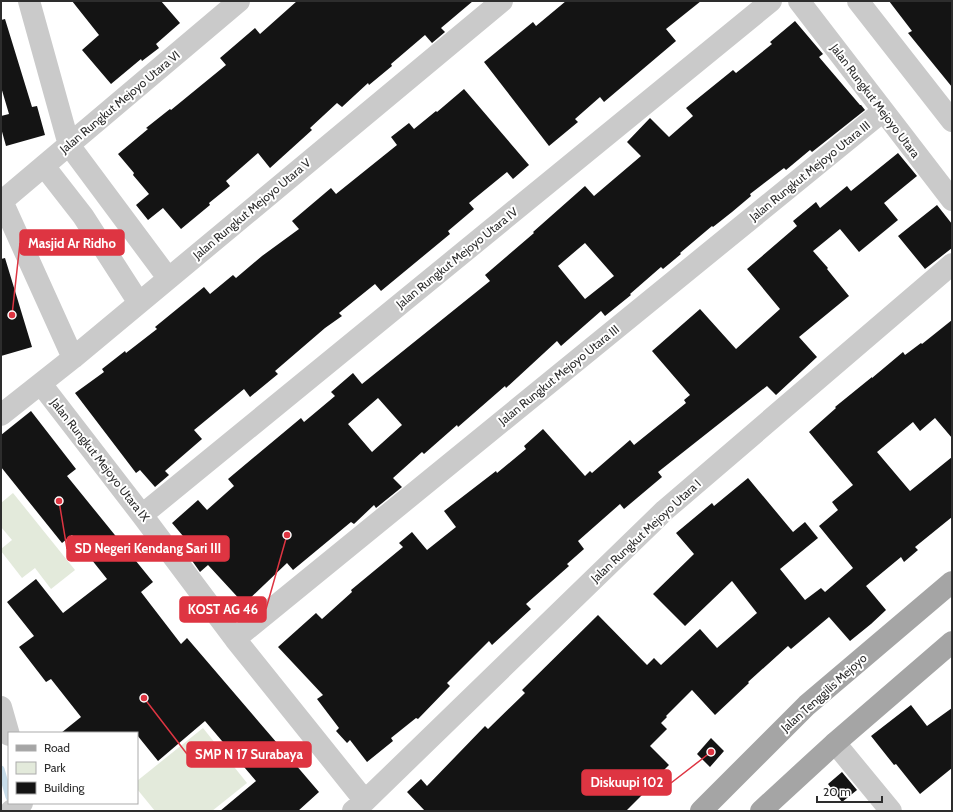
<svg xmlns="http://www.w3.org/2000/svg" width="953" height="812" viewBox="0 0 953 812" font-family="Cabin,sans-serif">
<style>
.green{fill:#e3eadb}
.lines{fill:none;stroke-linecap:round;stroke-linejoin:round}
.stream{stroke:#c7dce9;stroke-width:7}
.building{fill:#141414;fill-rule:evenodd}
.minor{stroke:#cacaca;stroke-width:22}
.major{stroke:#a5a5a5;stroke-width:22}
.labels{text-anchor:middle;stroke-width:4;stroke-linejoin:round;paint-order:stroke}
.street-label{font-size:12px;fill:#2d2d2d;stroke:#fff}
.leader{fill:none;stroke:#de3542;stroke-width:1.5}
.callout-dot{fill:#de3542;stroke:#fff;stroke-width:1.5}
.callout{fill:#de3542;stroke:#de3542;stroke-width:1.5}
.callout-label{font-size:13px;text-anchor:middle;font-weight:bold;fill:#fff}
</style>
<rect width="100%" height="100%" fill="#fff"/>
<!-- green -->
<path class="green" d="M 13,493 L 75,570 L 51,589 L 35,568 L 22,578 L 1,551 L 1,549 L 12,540 L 1,527 L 1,503 Z
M 203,728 L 247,783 L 212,811 L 155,811 L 137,789 L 137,781 Z"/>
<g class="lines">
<!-- stream -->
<path class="stream" d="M 1,769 L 9,797"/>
</g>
<!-- building -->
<path class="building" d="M 72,1 L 161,1 L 180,23 L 156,44 L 159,48 L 142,61 L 141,59 L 111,84 L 82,50 L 99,35 Z
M 297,1 L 473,1 L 441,28 L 445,32 L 432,43 L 425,35 L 391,64 L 392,66 L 369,85 L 368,83 L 342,107 L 337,103 L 310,128 L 312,130 L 270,168 L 258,153 L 226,181 L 230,186 L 209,203 L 210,205 L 181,229 L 163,208 L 148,220 L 136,205 L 149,194 L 133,175 L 134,173 L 118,154 L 148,129 L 146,128 L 170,109 L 171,110 L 226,65 L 220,58 L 255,28 L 260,34 Z
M 566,1 L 701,1 L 666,29 L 676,41 L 604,102 L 600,97 L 575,119 L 578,122 L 549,146 L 484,62 L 533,22 L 536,26 Z
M 889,1 L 952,1 L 952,87 L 908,33 L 912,31 Z
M 5,19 L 32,107 L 37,106 L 45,135 L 6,146 L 1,128 L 1,116 L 9,114 L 1,87 L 1,20 Z
M 795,21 L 823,54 L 819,57 L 860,105 L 861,105 L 865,110 L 812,152 L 810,150 L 786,170 L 784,168 L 750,194 L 751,196 L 732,212 L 713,227 L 712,226 L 680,253 L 681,254 L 663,269 L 661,267 L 630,294 L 631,295 L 605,316 L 601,311 L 561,346 L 557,341 L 506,388 L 505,386 L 458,427 L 457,425 L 424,454 L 422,452 L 393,478 L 402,487 L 376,508 L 374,505 L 354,524 L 351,522 L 293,570 L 287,563 L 244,604 L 208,565 L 200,572 L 188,555 L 194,549 L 172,523 L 198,500 L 207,510 L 234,486 L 228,479 L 301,418 L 304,422 L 335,396 L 331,392 L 353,373 L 362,384 L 490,281 L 485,275 L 534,233 L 533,232 L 585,186 L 594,196 L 641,156 L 627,142 L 650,118 L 669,137 L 693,116 L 686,108 L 733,70 L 736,73 L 772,44 L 770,42 ZM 585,243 L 614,276 L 585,299 L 558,266 ZM 378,398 L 402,425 L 372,452 L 348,424 Z
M 464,89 L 529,165 L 513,179 L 507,172 L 469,203 L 474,209 L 448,231 L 450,234 L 381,291 L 375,284 L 339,313 L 342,316 L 325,328 L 275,371 L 278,374 L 250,397 L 244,389 L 194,430 L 202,439 L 165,471 L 169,475 L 155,487 L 140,470 L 136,473 L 75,393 L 104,372 L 102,369 L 125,351 L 126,353 L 157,329 L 155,327 L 204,287 L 210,294 L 233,275 L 236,278 L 262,256 L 299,229 L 292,221 L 331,188 L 336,194 L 397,145 L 391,137 L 409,123 L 414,129 L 436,111 L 437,112 Z
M 898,153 L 917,176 L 884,203 L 898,220 L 859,252 L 840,229 L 813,251 L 828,268 L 827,269 L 849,296 L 799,337 L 817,357 L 776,395 L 767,386 L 658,472 L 662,477 L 624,509 L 620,504 L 578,541 L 584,549 L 567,564 L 569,566 L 526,604 L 531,609 L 492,645 L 489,641 L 447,683 L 450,686 L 418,719 L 416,718 L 391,738 L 393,741 L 367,762 L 350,740 L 347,743 L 336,731 L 339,728 L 317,699 L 323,695 L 278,647 L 316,613 L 322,619 L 352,592 L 351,590 L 403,547 L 399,543 L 412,532 L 427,550 L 456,527 L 444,511 L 496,471 L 497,473 L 526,449 L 524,446 L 543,429 L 585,476 L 590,471 L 592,473 L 630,440 L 634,445 L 686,403 L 684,400 L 690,395 L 652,351 L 700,309 L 736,349 L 780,309 L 747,269 L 797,226 L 793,221 L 816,202 L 820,208 L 847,186 L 851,191 Z
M 937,205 L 952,224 L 952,248 L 925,269 L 898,236 Z
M 5,258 L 32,347 L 1,356 L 1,259 Z
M 952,320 L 952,438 L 935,418 L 920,431 L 913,422 L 877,452 L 910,491 L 952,457 L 952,517 L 915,547 L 918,550 L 904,562 L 901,557 L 866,586 L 886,610 L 871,624 L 850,641 L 829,617 L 791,649 L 788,646 L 748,682 L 749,683 L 715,715 L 692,690 L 666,716 L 667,717 L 661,723 L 667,729 L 650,746 L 669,765 L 641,793 L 643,794 L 626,811 L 425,811 L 407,792 L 421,779 L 427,786 L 485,726 L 488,729 L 525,693 L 522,690 L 598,615 L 647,665 L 654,658 L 661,665 L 700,629 L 717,648 L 757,613 L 732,581 L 685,626 L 653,594 L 694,554 L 676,533 L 712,503 L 714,506 L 748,478 L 793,532 L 805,522 L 818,538 L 780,569 L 805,600 L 821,588 L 825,592 L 853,568 L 819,526 L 838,510 L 832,502 L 853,485 L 809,432 L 836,408 L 835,407 L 872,377 L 872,378 L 903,352 L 905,355 L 921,343 L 922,344 Z
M 31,411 L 76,469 L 67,476 L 153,582 L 141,592 L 181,644 L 187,638 L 319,792 L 298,811 L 220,811 L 256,781 L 205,721 L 158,761 L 137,735 L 137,733 L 61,733 L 81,717 L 51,679 L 46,682 L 19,647 L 34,636 L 7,602 L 36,579 L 63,613 L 107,579 L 72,535 L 62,543 L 1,467 L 1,435 Z
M 911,705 L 927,726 L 952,708 L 952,768 L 920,794 L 896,764 L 894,765 L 871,736 Z
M 711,738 L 724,751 L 710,767 L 697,754 Z
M 842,772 L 857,790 L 842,802 L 828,784 Z"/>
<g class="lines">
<!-- minor -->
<path class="minor" d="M 29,1 L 69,145 L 168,278
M 799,1 L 952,200
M 858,1 L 952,121
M 44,166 L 83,216 L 139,303
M 2,201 L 73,358
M 1,202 L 239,1
M 41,384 L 142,515 L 235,639 L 365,801
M 1,415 L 73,358 L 502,1
M 142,515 L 771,1
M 235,639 L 883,111
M 1,707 L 9,735
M 835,743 L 891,811
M 11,811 L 22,803
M 353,811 L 365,801 L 665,510 L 952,264"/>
<!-- major -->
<path class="major" d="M 701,811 L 807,705 L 952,582
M 761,811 L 835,743 L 952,642"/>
</g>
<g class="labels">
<!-- street labels -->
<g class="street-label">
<text transform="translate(875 101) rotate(53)" y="4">Jalan Rungkut Mejoyo Utara</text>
<text transform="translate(120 102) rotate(-40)" y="4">Jalan Rungkut Mejoyo Utara VI</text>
<text transform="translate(810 171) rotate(-39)" y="4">Jalan Rungkut Mejoyo Utara III</text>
<text transform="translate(252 209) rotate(-40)" y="4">Jalan Rungkut Mejoyo Utara V</text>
<text transform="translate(457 258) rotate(-39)" y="4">Jalan Rungkut Mejoyo Utara IV</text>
<text transform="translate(559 375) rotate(-39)" y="4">Jalan Rungkut Mejoyo Utara III</text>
<text transform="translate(100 460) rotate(52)" y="4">Jalan Rungkut Mejoyo Utara IX</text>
<text transform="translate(646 531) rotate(-43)" y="4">Jalan Rungkut Mejoyo Utara I</text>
<text transform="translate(824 693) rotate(-42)" y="4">Jalan Tenggilis Mejoyo</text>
</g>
</g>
<!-- callouts -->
<path class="leader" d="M12 315L20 243M59 501L67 549M287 535L266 609M144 698L187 754M711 752L671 783"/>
<g class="callout-dot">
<circle cx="12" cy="315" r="4"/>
<circle cx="59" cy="501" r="4"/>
<circle cx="287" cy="535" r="4"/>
<circle cx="144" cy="698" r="4"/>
<circle cx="711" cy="752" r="4"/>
</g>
<g class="callout">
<rect x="20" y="230" width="104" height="25" rx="4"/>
<rect x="67" y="536" width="162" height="25" rx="4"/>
<rect x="180" y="597" width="86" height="25" rx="4"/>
<rect x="187" y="742" width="124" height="25" rx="4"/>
<rect x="582" y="770" width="89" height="25" rx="4"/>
</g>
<g class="callout-label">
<text x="72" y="248">Masjid Ar Ridho</text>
<text x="148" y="553">SD Negeri Kendang Sari III</text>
<text x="223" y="614">KOST AG 46</text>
<text x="249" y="759">SMP N 17 Surabaya</text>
<text x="627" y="787">Diskuupi 102</text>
</g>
<!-- border -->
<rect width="953" height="812" fill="none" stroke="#2d2d2d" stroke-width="4"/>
<!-- legend -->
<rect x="8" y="732" width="130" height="72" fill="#ffffff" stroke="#ababab"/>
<rect x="16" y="745" width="20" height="6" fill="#a5a5a5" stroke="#ababab"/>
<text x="44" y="752" font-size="12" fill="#2d2d2d">Road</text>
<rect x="16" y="762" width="20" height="12" fill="#e3eadb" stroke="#ababab"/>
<text x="44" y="772" font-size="12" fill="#2d2d2d">Park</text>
<rect x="16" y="782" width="20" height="12" fill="#141414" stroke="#ababab"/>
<text x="44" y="792" font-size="12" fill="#2d2d2d">Building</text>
<!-- scale -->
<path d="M817 796v6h65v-6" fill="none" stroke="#2d2d2d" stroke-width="2"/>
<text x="823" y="796" font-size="12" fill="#2d2d2d" stroke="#ffffff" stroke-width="3" paint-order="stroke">20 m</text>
</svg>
